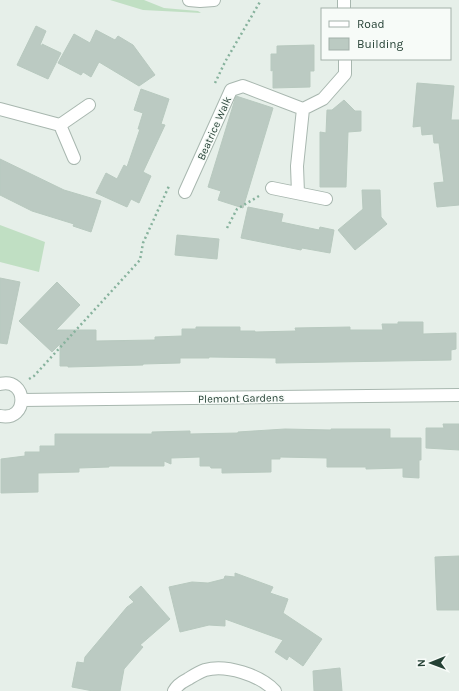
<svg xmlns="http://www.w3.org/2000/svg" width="459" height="691" viewBox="0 0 459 691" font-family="Karla,sans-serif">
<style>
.green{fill:#c0dfc3}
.building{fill:#bbcac2;stroke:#b8c9bf}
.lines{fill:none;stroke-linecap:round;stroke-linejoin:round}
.minor-casing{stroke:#a8b7af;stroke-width:14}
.path{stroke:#87b29d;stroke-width:2.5;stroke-dasharray:2 3;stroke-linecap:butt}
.minor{stroke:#fff;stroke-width:12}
.labels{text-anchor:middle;stroke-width:3;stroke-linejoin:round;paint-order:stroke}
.street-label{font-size:11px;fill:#254135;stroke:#f7fbf8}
</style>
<rect width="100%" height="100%" fill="#e6efe9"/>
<!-- green -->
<path class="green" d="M 110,0 L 144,0 L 164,8 L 198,11 L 201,13 L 143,10 Z
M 0,225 L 45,242 L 39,272 L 0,262 Z"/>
<!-- building -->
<path class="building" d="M 36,26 L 46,31 L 40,45 L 42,46 L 42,44 L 61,53 L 48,79 L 17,65 Z
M 96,30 L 115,40 L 118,36 L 133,45 L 155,75 L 139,86 L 99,62 L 91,77 L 83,72 L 81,75 L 58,63 L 74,34 L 90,43 Z
M 314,45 L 314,71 L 310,71 L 310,87 L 273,88 L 273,70 L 271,71 L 271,54 L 277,54 L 277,46 Z
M 417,83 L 454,86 L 451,120 L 459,120 L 459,205 L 437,207 L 434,183 L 444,182 L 439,143 L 434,143 L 433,134 L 422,135 L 421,126 L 413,127 Z
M 141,89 L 169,99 L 161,124 L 165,125 L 143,172 L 151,176 L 139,203 L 131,199 L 127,207 L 96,193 L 106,173 L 117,179 L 124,165 L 127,167 L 140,129 L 138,129 L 143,113 L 134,110 Z
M 236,96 L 273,108 L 243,208 L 218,200 L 221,191 L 208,187 Z
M 344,100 L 355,111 L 361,111 L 361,131 L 348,132 L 346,187 L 320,187 L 320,132 L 326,133 L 327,110 L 332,110 Z
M 0,159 L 64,190 L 101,201 L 91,232 L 73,226 L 74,224 L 32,211 L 0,195 Z
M 362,190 L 380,190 L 381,217 L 387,224 L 355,250 L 338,230 L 363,209 Z
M 248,207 L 283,214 L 281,222 L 319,230 L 320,227 L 334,230 L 330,253 L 302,248 L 301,250 L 241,238 Z
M 177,235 L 219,239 L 217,259 L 175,255 Z
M 0,278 L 20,282 L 7,344 L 0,343 Z
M 57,282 L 80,305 L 56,330 L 96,330 L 96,341 L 155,340 L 155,337 L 182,336 L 182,329 L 196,329 L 196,327 L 240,327 L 240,331 L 255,331 L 255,332 L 296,331 L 295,328 L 350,327 L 350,330 L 383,330 L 382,324 L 398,324 L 398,322 L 423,322 L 423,334 L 456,333 L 456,349 L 451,350 L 451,360 L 276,363 L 276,358 L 209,357 L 209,358 L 180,358 L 180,363 L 143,364 L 143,365 L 68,367 L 68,366 L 60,366 L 60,344 L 52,352 L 19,321 Z
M 443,424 L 459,424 L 459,450 L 426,448 L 426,428 L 444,428 Z
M 285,429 L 331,430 L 331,429 L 390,429 L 390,438 L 421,438 L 421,460 L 419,460 L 419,478 L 403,477 L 403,468 L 366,469 L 366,467 L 327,467 L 327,458 L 280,457 L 280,459 L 271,459 L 271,472 L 222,473 L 222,468 L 211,468 L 210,466 L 200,466 L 200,457 L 171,458 L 171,464 L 164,461 L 164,466 L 109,466 L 109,467 L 79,468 L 79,472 L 38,473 L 38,492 L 1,493 L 1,459 L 25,456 L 25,452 L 40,452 L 40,446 L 55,446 L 55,434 L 152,434 L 152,432 L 190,431 L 190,434 L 238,433 L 238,432 Z
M 459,556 L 459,610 L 437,610 L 435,557 Z
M 235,573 L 273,587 L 270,593 L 288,599 L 283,613 L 322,639 L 303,666 L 289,656 L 287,660 L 275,652 L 283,640 L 225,619 L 225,626 L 209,625 L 180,632 L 169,587 L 192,582 L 208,583 L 224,579 L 225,576 L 235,577 Z
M 141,586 L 170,619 L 140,645 L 143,647 L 124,669 L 120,691 L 93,691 L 72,687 L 77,662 L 84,663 L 85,657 L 127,607 L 134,602 L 129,597 Z
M 340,668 L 342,691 L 314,691 L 313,671 Z"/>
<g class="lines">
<defs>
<path id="minor" d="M 189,0 L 200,1 L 214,0
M 344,0 L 344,9
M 0,109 L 60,125
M 74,158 L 60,125 L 89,105
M 272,188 L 326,199
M 185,192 L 231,90 L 243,86 L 303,109
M 298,193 L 297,166 L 303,109 L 323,99 L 345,74 L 345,59
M 0,384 C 28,377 29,422 0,416
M 22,400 L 459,395
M 174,691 C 177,685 182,682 188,679 C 193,676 199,672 205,670 C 226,664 260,675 275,691"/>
</defs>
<!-- minor casing -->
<use href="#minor" class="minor-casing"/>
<!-- path -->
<path class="path" d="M 215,83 L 225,62 L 261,0
M 227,228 L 237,209 L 259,196
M 29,379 L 34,376 L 140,260 L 143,243 L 169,186"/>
<!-- minor -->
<use href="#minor" class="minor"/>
</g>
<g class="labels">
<!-- street labels -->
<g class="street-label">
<text transform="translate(214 128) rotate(-66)" y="4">Beatrice Walk</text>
<text transform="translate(241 398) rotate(-1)" y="4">Plemont Gardens</text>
</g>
</g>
<!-- legend -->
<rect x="321" y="8" width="130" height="52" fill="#f7fbf8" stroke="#a3b1aa"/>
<rect x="329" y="21" width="20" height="6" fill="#ffffff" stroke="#a3b1aa"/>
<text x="357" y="28" font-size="12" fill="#254135">Road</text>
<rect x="329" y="38" width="20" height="12" fill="#bbcac2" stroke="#a3b1aa"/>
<text x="357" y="48" font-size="12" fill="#254135">Building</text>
<!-- north arrow -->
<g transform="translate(431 663) rotate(269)" stroke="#f7fbf8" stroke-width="3" paint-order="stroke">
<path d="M0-3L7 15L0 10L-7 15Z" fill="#254135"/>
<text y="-6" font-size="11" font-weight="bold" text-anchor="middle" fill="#254135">N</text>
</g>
</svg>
